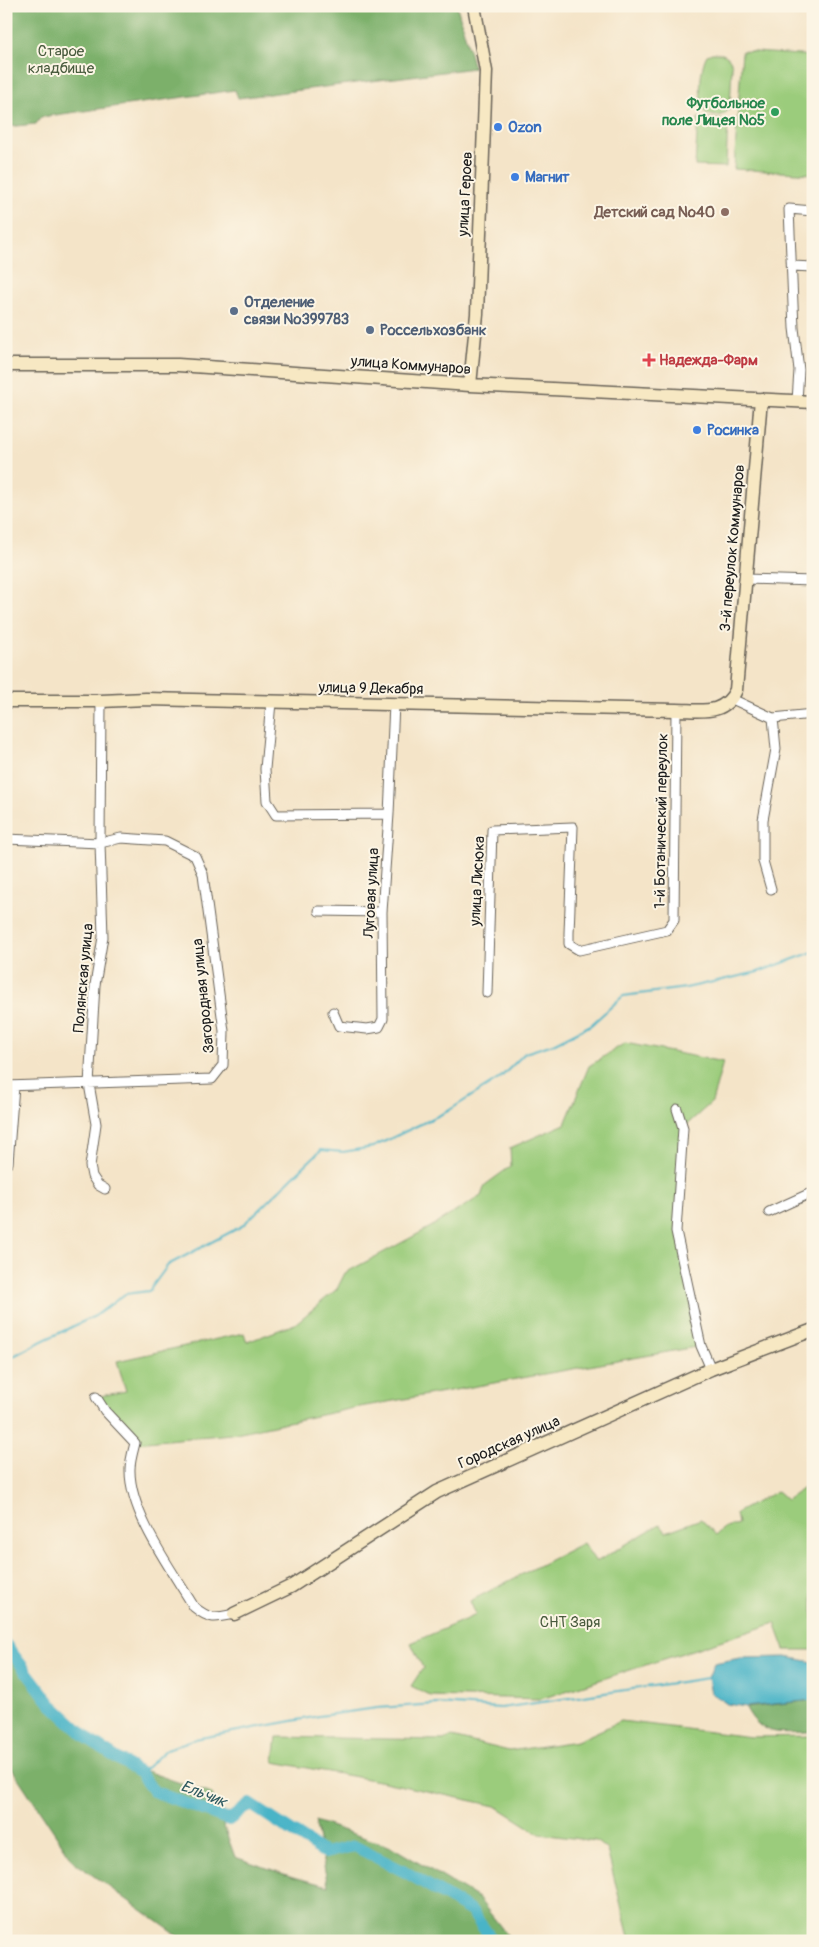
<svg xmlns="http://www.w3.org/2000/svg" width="819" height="1947" viewBox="0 0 819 1947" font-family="Pangolin,sans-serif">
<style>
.green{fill:#9bcc7b;stroke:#5c744c}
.forest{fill:#7cb06b;stroke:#4c6644}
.water{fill:#49b4c7;stroke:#326872}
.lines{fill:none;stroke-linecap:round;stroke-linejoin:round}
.stream{stroke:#49b4c7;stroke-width:2}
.river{stroke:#49b4c7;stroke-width:12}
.street-casing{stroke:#686258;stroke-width:11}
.secondary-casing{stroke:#686258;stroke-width:15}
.street{stroke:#fff;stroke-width:9}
.secondary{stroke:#f7e8c3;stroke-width:12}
.leisure-dot{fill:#2e9e5b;stroke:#fcf5e5;stroke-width:2}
.shop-dot{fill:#3f7fe0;stroke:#fcf5e5;stroke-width:2}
.education-dot{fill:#8d6e63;stroke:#fcf5e5;stroke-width:2}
.service-dot{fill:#5c6f8a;stroke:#fcf5e5;stroke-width:2}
.health-dot{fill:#e0444e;stroke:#fcf5e5;stroke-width:2}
.labels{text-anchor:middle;stroke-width:4;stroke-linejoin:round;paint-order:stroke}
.park-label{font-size:15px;fill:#485a3d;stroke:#fcf5e5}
.leisure-label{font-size:15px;font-weight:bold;fill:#27864d;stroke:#fcf5e5;text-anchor:end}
.shop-label{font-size:15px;font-weight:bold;fill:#366cbe;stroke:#fcf5e5;text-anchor:start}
.street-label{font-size:15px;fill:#1c1c1c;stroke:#fcf5e5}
.education-label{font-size:15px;font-weight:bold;fill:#785e54;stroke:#fcf5e5;text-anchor:end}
.service-label{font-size:15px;font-weight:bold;fill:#4e5e75;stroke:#fcf5e5;text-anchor:start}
.health-label{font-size:15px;font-weight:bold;fill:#be3a42;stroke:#fcf5e5;text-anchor:start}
.water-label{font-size:16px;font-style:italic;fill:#2e5960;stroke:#fcf5e5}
</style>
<rect width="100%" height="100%" fill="#fcf5e5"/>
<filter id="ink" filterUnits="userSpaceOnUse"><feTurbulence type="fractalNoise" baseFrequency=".02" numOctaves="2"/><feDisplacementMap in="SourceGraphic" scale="10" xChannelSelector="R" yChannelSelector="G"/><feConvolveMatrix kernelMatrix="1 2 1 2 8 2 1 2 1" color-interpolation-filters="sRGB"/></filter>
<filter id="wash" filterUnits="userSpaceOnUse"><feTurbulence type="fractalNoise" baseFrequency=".0096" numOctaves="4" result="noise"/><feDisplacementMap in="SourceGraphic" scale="20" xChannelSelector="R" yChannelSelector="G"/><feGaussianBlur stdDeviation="1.12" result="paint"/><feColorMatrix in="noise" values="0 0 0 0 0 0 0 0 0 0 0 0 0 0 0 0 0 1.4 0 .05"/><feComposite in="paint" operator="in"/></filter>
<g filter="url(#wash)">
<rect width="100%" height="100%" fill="#f4e4c8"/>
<!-- green -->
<path class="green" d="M 742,51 L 813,56 L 813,174 L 734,169 Z
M 712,53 C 723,53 730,55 732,66 L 730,108 C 723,117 716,118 706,113 C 697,104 700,66 707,55 Z
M 698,118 L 728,120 L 726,167 L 695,166 Z
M 625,1043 L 723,1062 L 712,1102 L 683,1128 L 676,1221 L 701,1346 L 354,1408 L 231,1434 L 135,1443 L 96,1397 L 126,1391 L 117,1361 L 244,1333 L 247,1342 L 295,1324 L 337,1289 L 345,1273 L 429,1228 L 481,1196 L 485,1185 L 511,1166 L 510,1148 L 565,1124 L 589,1066 Z
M 813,1481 L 813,1650 L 785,1650 L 775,1623 L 541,1699 L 431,1696 L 411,1686 L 423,1668 L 411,1643 L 476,1615 L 470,1601 L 583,1543 L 596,1562 L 660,1524 L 666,1532 L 701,1519 L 716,1535 L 725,1527 L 738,1524 L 736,1513 L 777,1491 L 787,1500 Z
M 621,1721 L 751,1737 L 813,1736 L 813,1941 L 630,1941 L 607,1850 L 596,1841 L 540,1834 L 496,1806 L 384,1782 L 274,1762 L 277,1737 L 443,1740 L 452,1737 L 509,1751 L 577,1741 Z"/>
<!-- forest -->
<path class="forest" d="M 6,6 L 457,6 L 474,68 L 238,98 L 235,90 L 41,117 L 36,124 L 6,127 Z
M 6,1656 L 75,1726 L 146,1771 L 212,1794 L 235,1857 L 293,1877 L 328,1886 L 315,1821 L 392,1847 L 478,1898 L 512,1941 L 185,1941 L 74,1862 L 6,1760 Z
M 813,1700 L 813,1732 C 782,1732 762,1739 746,1708 Z"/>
<!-- water -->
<path class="water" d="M 786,1657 L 813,1662 L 813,1700 L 746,1707 L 727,1704 L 711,1693 L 708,1678 L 714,1663 L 740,1658 Z"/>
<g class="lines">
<!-- stream -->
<path class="stream" d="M 6,1360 L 42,1341 L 95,1316 L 125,1294 L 149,1291 L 168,1265 L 242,1226 L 321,1150 L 343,1152 L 373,1147 L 448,1111 L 500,1078 L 525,1053 L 553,1044 L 591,1025 L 623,996 L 686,988 L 758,972 L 813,952
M 140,1773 L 167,1749 L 195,1739 L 319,1716 L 377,1708 L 437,1704 L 501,1708 L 708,1678"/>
<!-- river -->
<path class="river" d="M 6,1645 L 51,1704 L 92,1742 L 140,1773 L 153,1791 L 229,1820 L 250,1804 L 325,1853 L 354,1846 L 409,1874 L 471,1911 L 493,1941"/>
</g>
</g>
<g filter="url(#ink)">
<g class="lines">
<defs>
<path id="street" d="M 792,266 L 813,267
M 797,401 L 799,370 L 794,328 L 789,209 L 813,211
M 746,579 L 813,581
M 732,699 L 773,718 L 813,714
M 101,701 L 100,843 L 103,937 L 95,985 L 89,1084 L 96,1124 L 90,1166 L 92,1176 L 98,1185 L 105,1189
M 271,702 L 265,769 L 267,801 L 276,815 L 389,814
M 6,839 L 100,843 L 121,838 L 165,841 L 195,856 L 203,874 L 224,1031 L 223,1065 L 212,1079 L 6,1086
M 771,889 L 763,861 L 763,820 L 776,749 L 773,718
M 319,911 L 382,912
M 487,993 L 492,830 L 573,827 L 569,933 L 569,944 L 579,950 L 667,930 L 674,920 L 676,710
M 333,1012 L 339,1026 L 367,1029 L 379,1027 L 383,1019 L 382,912 L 389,814 L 394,704
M 677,1109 L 683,1128 L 676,1231 L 701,1346 L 711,1369
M 8,1163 L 14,1086
M 769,1212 L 813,1192
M 96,1397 L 105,1411 L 135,1443 C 133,1451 130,1461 130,1469 C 129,1513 172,1570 194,1607 C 210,1620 215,1618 234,1614"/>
<path id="secondary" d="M 6,365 L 178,365 L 470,385 L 813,402
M 470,385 L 477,314 L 486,71 L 474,6
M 6,701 L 101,701 L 146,699 L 676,710 C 701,710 724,716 736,690 L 761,399
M 234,1614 L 292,1586 L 437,1492 L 711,1369 L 813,1330"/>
</defs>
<!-- street casing -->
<use href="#street" class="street-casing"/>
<!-- secondary casing -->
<use href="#secondary" class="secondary-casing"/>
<!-- street -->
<use href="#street" class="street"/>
<!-- secondary -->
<use href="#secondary" class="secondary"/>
</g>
</g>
<!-- markers -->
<circle class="leisure-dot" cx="775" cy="112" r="5"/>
<g class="shop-dot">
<circle cx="498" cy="127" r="5"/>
<circle cx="515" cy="177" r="5"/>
<circle cx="697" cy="430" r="5"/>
</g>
<circle class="education-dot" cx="725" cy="212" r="5"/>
<g class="service-dot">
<circle cx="234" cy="311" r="5"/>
<circle cx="370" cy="330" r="5"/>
</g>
<path class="health-dot" d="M646.5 352.5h5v5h5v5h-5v5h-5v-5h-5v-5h5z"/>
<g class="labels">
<!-- park labels -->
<g class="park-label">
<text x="61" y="56">Старое<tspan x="61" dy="17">кладбище</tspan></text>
<text x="570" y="1627">СНТ Заря</text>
</g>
<!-- leisure labels -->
<g class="leisure-label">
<text x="765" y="108">Футбольное<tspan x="765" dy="17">поле Лицея №5</tspan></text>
</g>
<!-- shop labels -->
<g class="shop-label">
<text x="508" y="132">Ozon</text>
<text x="525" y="182">Магнит</text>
<text x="707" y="435">Росинка</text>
</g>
<!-- street labels -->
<g class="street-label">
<text transform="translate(465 194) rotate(-87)" y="5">улица Героев</text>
<text transform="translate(411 365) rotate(4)" y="5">улица Коммунаров</text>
<text transform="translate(732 548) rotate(-85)" y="5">3-й переулок Коммунаров</text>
<text transform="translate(371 688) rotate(1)" y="5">улица 9 Декабря</text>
<text transform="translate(661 821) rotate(-89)" y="5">1-й Ботанический переулок</text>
<text transform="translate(477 881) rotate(-87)" y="5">улица Лисюка</text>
<text transform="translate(371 893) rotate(-87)" y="5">Луговая улица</text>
<text transform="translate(83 978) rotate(-85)" y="5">Полянская улица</text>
<text transform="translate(203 996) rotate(-96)" y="5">Загородная улица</text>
<text transform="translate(509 1442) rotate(-24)" y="5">Городская улица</text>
</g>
<!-- education labels -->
<g class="education-label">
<text x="715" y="217">Детский сад №40</text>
</g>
<!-- service labels -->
<g class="service-label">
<text x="244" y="307">Отделение<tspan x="244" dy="17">связи №399783</tspan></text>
<text x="380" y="335">Россельхозбанк</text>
</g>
<!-- health labels -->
<g class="health-label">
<text x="659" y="365">Надежда-Фарм</text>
</g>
<!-- water labels -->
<g class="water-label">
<text transform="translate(204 1793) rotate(21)" y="6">Ельчик</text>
</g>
</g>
<!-- margin -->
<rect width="819" height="1947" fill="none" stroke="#fcf5e5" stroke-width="25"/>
</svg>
